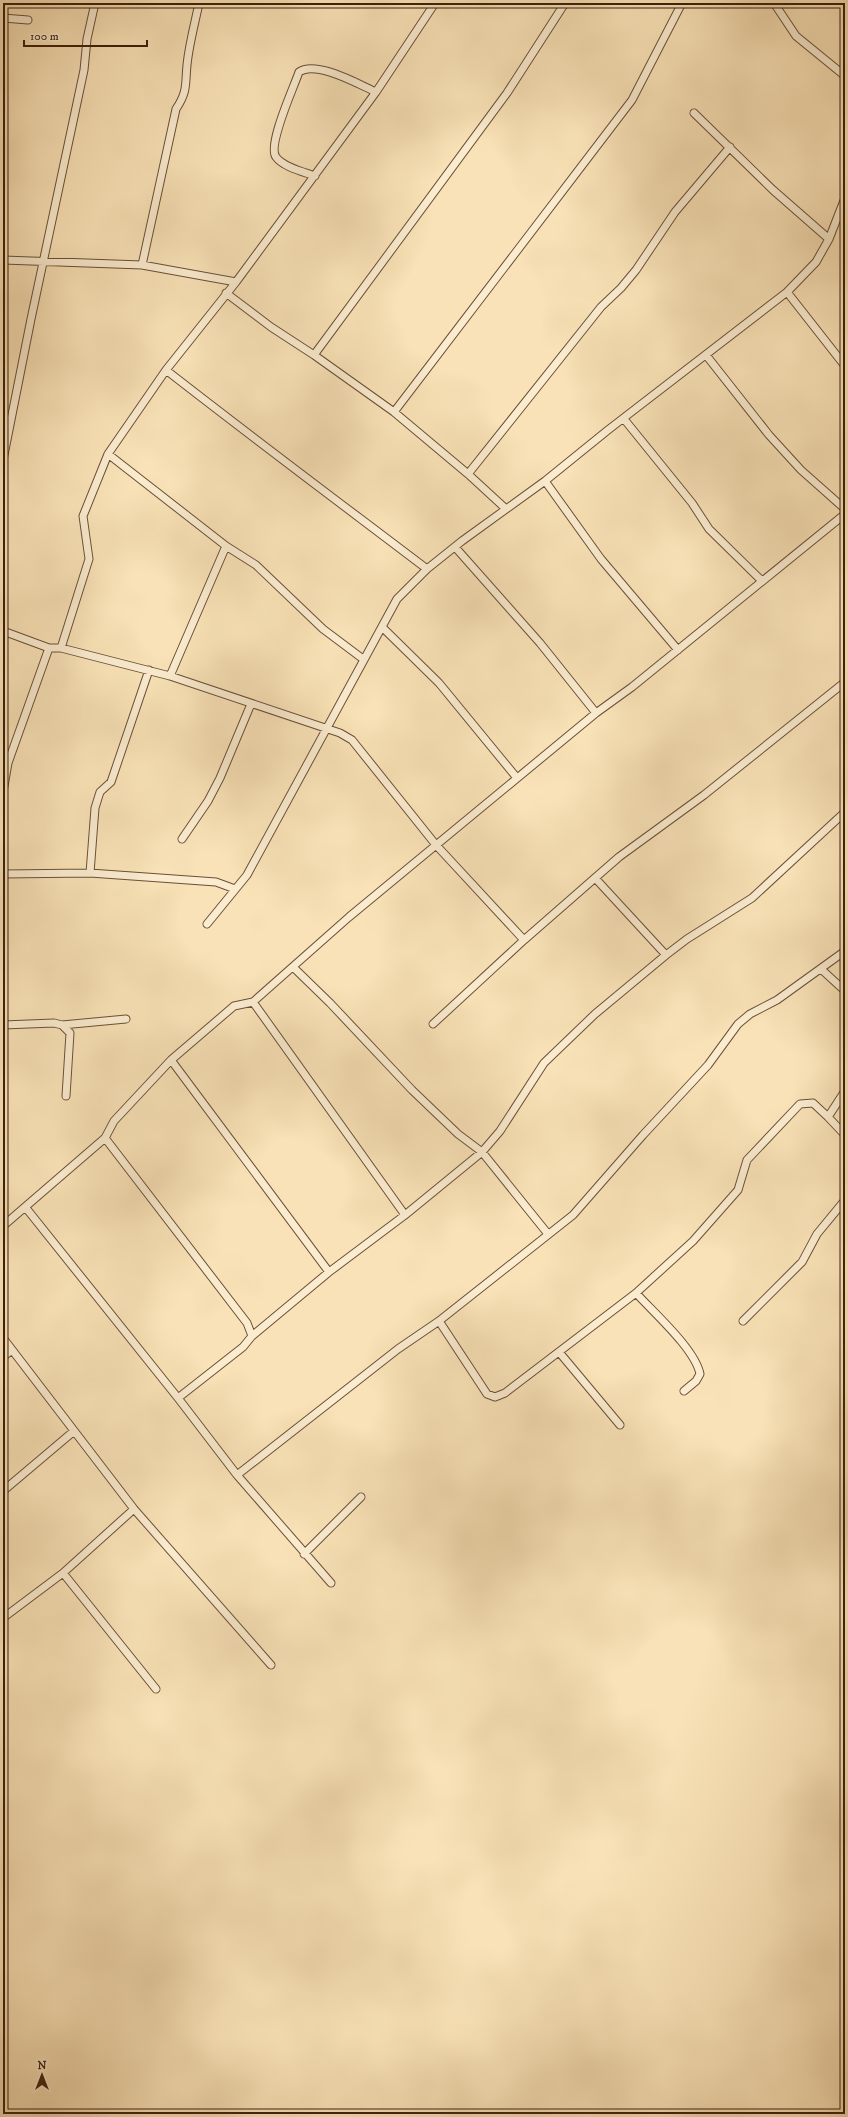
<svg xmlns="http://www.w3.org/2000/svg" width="848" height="2117" viewBox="0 0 848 2117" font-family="'IM FELL DW Pica',serif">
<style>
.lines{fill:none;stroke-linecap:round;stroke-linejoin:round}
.street-casing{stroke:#6a5036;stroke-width:9}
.street{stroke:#fbecd0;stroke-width:7}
</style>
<rect width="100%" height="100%" fill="#f9e2b7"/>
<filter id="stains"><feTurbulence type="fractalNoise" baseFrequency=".005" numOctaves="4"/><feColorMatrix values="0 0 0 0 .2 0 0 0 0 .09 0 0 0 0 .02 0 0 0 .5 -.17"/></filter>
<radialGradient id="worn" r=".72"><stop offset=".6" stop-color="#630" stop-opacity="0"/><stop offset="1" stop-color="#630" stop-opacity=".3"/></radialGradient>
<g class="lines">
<defs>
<path id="street" d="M 774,3 L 796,36 L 845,76
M 3,18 L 28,20
M 694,113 L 773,190 L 829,239
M 315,176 C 304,172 283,167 276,157 C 267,145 294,87 299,72 C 316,60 358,84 376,92
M 3,260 L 142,265 L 236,282
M 142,265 L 176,109 C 188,91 185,84 187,65 C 189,44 195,23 199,3
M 787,292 L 845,366
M 226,293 L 271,327 L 314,355 L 394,412 L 468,474 L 505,508
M 314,355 L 507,93 L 565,3
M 706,355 L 769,435 L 801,470 L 845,509
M 166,370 C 253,438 340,503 427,569
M 394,412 L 632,100 L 682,3
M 624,419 L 692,503 L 709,529 L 762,581
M 108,454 L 226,546 L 256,565 L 323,629 L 363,659
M 3,460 L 31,319 L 84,70 L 87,39 L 95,3
M 468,474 L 601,307 L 621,288 L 636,270 L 675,212 L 730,147
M 545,481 L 601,559 L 678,650
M 455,547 L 540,643 L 596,713
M 382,627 L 439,683 L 517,778
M 3,631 L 49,648 L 61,648 L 170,676 L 340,733 L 352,740 L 436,845 L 524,940
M 61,648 L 89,559 L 83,516 L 108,454 L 166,370 L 236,282 L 376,92 L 435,3
M 170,676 L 226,546
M 3,792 L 8,763 L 49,648
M 182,839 L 208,801 L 220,778 L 251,704
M 90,873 L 95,808 L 100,792 L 111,782 L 149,670
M 3,874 L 90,873 L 216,882 L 235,889
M 595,878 L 666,955 L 687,939 L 752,898 L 845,812
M 207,924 L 247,875 L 397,599 L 427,569 L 462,541 L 545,481 L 608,430 L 787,292 L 816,262 L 829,239 L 845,198
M 293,967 L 330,1003 L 412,1090 L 458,1134 L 482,1152 L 548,1234
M 821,969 L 845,991
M 253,1002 L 405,1215
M 433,1024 L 524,940 L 619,857 L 704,795 L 845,682
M 3,1025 L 54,1023 L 62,1025 L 126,1019
M 62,1025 L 70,1033 L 66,1096
M 171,1060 L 329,1272
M 828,1117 L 845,1135
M 105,1138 L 247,1323 L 252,1336 L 243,1347 L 178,1398
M 26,1208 L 178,1398 L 237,1475 L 331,1583
M 3,1226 L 105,1138 L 114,1121 L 171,1060 L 234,1006 L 253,1002 L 349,917 L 596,713 L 632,687 L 845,514
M 636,1293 C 654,1313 695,1349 700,1374 L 696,1381 L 684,1391
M 439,1321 L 487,1394 L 495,1397 L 505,1393 L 636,1293 L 693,1241 L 738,1190 L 747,1160 L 800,1104 L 813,1103 L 828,1117 L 845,1091
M 743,1321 L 802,1262 L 817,1234 L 845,1200
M 252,1336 L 329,1272 L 405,1215 L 482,1152 L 500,1131 L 544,1063 L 595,1014 L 666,955
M 3,1338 L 134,1509 L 271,1665
M 559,1352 L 620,1425
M 3,1357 L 12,1350
M 237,1475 L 398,1349 L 439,1321 L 573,1215 L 643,1135 L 708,1065 L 738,1024 L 750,1014 L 777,1000 L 845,951
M 3,1491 L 74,1431
M 304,1554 L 361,1497
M 63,1573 L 156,1689
M 3,1618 L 63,1573 L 134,1509"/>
</defs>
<!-- street casing -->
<use href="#street" class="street-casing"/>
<!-- street -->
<use href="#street" class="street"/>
</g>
<!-- margin -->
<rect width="848" height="2117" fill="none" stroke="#f9e2b7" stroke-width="16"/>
<rect x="4" y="4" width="840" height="2109" fill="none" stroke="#3b1f0b" stroke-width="2"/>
<rect x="8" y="8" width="832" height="2101" fill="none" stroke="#3b1f0b"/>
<!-- north arrow -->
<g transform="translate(42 2075)" stroke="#fbecd0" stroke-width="3" paint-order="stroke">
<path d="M0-3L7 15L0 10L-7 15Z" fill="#3b1f0b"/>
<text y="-6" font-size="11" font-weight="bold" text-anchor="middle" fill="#3b1f0b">N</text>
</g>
<!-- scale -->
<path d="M24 40v6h123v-6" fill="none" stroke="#3b1f0b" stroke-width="2"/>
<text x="30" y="40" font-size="12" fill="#3b1f0b" stroke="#fbecd0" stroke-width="3" paint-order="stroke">100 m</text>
<rect width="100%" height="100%" filter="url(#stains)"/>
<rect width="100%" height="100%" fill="url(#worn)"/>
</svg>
